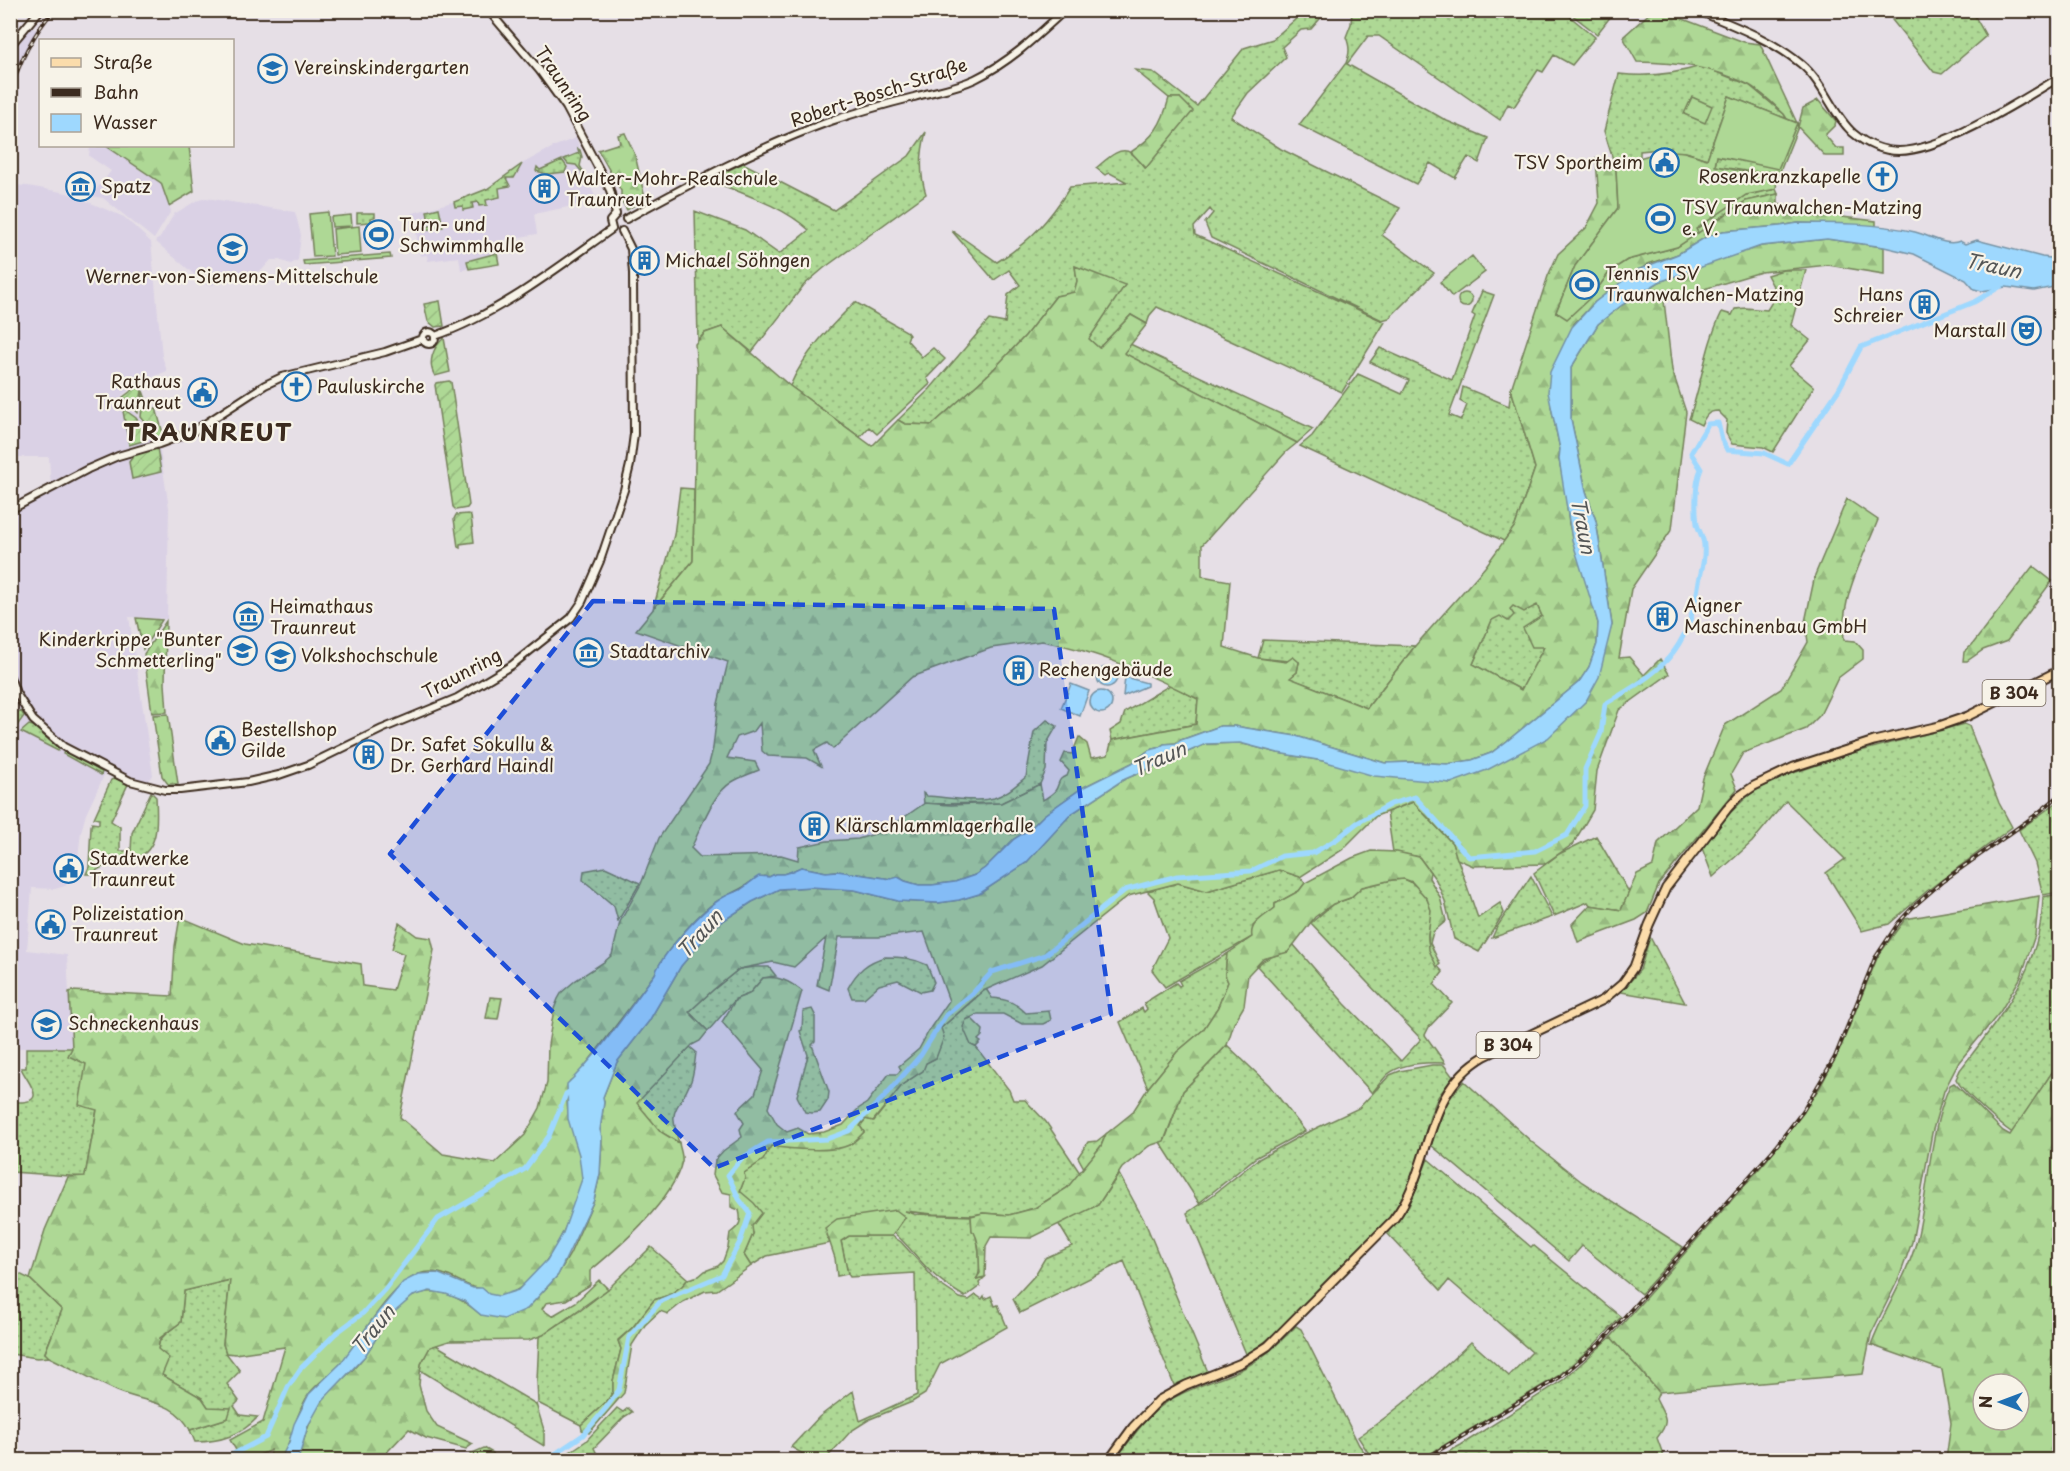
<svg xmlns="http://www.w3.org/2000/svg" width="2070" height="1471" viewBox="0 0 2070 1471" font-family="'Playpen Sans',sans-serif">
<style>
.built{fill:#dad1e5}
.grass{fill:url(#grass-dots);stroke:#74815a;stroke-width:1.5}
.forest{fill:url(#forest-firs);stroke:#74815a;stroke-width:1.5;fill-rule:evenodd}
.garden{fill:url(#garden-furrows);stroke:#74815a;stroke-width:1.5}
.pitch{fill:#aed895;stroke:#74815a;stroke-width:1.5}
.water{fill:#9ed8fe;stroke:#7692a4;stroke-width:1.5}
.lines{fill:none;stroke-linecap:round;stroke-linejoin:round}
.canal{stroke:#9ed8fe;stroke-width:5}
.secondary-casing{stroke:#3b2a1e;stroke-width:10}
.primary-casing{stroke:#3b2a1e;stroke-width:11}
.secondary{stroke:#f7f3e8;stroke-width:6}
.primary{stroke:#fbdcab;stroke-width:7}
.rail-casing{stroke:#3b2a1e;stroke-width:4}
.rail{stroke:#f7f3e8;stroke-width:1.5;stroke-dasharray:4.5;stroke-linecap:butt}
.marked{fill:#1d4ed8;fill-opacity:0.2;stroke:#1d4ed8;stroke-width:4.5;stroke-dasharray:12 8;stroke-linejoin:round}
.labels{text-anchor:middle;stroke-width:4.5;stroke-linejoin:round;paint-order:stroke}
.shield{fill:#f7f3e8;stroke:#73665b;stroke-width:1.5}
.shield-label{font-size:16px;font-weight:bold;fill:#3b2a1e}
.poi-label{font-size:18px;fill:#3b2a1e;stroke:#f7f3e8;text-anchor:start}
.street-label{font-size:18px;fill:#3b2a1e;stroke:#f7f3e8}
.water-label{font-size:20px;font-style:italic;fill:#545656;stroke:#f7f3e8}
.district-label{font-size:24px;font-weight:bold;letter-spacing:1.5px;fill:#3b2a1e;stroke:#f7f3e8}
</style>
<defs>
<pattern id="grass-dots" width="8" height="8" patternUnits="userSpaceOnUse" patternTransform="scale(1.5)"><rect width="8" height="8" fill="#aed895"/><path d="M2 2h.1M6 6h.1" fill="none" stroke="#97ba80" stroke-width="1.8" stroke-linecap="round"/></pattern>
<pattern id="forest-firs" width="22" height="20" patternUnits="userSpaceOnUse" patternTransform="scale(1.5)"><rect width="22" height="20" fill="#aed895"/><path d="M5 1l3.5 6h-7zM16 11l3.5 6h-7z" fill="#97ba80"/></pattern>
<pattern id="garden-furrows" width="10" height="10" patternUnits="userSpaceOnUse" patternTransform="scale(1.5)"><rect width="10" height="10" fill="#aed895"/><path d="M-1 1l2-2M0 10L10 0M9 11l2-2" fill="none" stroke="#97ba80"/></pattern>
</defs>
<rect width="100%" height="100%" fill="#e6dfe6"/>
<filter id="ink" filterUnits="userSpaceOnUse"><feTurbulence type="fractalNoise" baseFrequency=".0167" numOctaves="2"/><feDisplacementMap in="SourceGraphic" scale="12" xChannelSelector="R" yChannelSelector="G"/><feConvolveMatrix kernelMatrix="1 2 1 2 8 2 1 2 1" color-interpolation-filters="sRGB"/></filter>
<g filter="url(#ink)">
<!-- built -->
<path class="built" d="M 30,27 L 37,30 L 11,83 L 11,56 Z
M 576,138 L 583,157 L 580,166 L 596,198 L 588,199 L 587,203 L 534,214 L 537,234 L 496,241 L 499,264 L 461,270 L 459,257 L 428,261 L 427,255 L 420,256 L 413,213 L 463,199 L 487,189 L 518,166 L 555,146 Z
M 90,146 L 111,146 L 161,183 L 171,211 L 154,239 L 103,198 L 91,196 L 111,171 L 89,156 Z
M 10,185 L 28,186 L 67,193 L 124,217 L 151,242 L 162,356 L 167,371 L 140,382 L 122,395 L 121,401 L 137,415 L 159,444 L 169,508 L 167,619 L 129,617 L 153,775 L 147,781 L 142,781 L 108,767 L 86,814 L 81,832 L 76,874 L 65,886 L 55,889 L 32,888 L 27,950 L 67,955 L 72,1048 L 18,1048 L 20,1014 L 11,1013 L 10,506 L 51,488 L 49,457 L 11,457 Z
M 206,198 L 295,212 L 301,235 L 298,260 L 291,264 L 279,260 L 271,260 L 262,270 L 208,286 L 155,241 L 160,238 L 174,214 L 196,201 Z"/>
<!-- grass -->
<path class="grass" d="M 1305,11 L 1327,11 L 1311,29 L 1301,30 L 1282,47 L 1286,57 L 1248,93 L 1231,117 L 1281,149 L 1400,208 L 1382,235 L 1434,273 L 1389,318 L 1382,320 L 1211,238 L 1205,223 L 1213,213 L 1210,209 L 1194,227 L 1195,235 L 1385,322 L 1342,392 L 1157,307 L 1150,315 L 1147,324 L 1131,315 L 1099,348 L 1089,339 L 1075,266 L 1077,281 L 1074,293 L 1056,296 L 1025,336 L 991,372 L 932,425 L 905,424 L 898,420 L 930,389 L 989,320 L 1005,323 L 1008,295 L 1020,285 L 1009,270 L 994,280 L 951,230 L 997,262 C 1030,242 1050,219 1070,187 L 1127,182 L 1110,173 L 1105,175 L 1096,168 C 1105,161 1119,145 1131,153 C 1136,156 1141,163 1145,168 L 1180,98 L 1169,98 L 1135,70 L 1153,72 L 1197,106 L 1244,48 L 1273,39 Z
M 1352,11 L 1563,11 L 1595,37 L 1572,65 L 1554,55 L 1543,72 L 1538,70 L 1514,107 L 1508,104 L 1500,120 L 1379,36 L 1368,36 L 1347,64 L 1447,121 L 1488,138 L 1479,163 L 1468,157 L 1455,178 L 1430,163 L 1416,184 L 1299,125 L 1346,63 C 1350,53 1350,47 1346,37 L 1351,24 Z
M 1567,11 L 1615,11 L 1597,34 Z
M 1905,11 L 1972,11 L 1986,36 L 1942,74 L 1934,72 L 1892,20 Z
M 1701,66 L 1749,85 L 1784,114 L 1787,119 L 1729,96 L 1707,159 L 1686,152 L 1672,153 L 1671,148 L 1640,151 L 1640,157 L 1622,164 L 1616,169 L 1604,131 L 1619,74 C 1646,77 1675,74 1701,66 Z
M 1797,123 L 1798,127 L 1777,179 L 1764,174 L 1715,166 L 1717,156 L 1778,168 Z
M 926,132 C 920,154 919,173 926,194 L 824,268 L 804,285 L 752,352 L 722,327 L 705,333 L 698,340 L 695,211 L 745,230 L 779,254 L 809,230 C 781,205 743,194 709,180 L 743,163 L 834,210 L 909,156 Z
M 578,149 L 580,150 L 582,157 L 580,166 L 589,181 L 583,181 L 582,172 L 576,165 L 568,164 L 564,159 L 579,153 Z
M 562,160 L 567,167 L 565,172 L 547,174 L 536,171 L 537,167 L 540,170 Z
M 522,164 L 514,178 L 506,178 L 510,186 L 499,188 L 500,197 L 486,200 L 487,205 L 479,206 L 478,202 L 472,203 L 473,208 L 463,210 L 463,206 L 455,207 L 454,202 L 487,189 Z
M 1776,189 L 1778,194 L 1746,201 L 1698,233 L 1696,229 L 1746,195 Z
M 439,208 L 443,227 L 424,230 L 423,228 L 434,225 L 431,217 L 428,217 L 427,211 Z
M 357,213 L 375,213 L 375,217 L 371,218 L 371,222 L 357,223 Z
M 497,253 L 499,264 L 469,269 L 467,261 Z
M 1783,270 L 1806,270 L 1791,325 L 1810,340 L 1789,366 L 1814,387 L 1773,452 L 1763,447 L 1732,444 L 1726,433 L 1727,420 L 1718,411 C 1707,411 1705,417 1701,425 L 1689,419 C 1702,383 1705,346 1722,312 L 1732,315 L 1735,309 L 1746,308 L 1767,310 L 1777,294 L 1767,275 Z
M 1482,291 L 1494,295 L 1449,415 L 1461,420 L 1467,405 L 1460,401 L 1463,387 L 1509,406 L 1511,389 L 1535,468 L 1515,526 L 1504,541 L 1300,446 L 1312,436 L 1358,374 L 1402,394 L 1409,380 L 1370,362 L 1380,348 L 1452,380 L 1475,316 L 1472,314 Z
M 855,302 L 906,331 L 909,335 L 907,340 L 922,357 L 933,348 L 945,359 L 927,378 L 930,384 L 877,434 L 869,427 L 860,437 L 790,386 C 804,353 830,327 855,302 Z
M 1130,344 L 1313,429 L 1297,443 L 1123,353 Z
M 680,488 L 694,489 L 693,561 L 653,609 L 674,535 Z
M 1537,605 L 1542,616 L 1544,647 L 1521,690 L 1473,664 L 1492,620 L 1513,606 Z
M 1263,640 L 1415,646 L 1367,708 L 1289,678 L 1297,672 L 1299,662 L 1258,658 Z
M 1170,685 L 1198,699 L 1196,724 L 1112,740 L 1110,731 L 1121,724 L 1125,712 Z
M 21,711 L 24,716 L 11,734 L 11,717 Z
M 1047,720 L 1057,726 L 1047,743 L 1046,770 L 1040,784 L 1001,803 L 924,804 L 923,793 L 927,796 C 946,797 976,803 994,798 C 1007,794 1016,785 1026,777 L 1034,732 Z
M 1964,724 L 1969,726 L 1999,803 L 2012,827 L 1927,891 L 1889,924 L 1862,931 L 1826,873 L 1845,859 L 1786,801 L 1752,842 L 1713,877 L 1702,848 L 1731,812 L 1750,794 L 1776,779 L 1849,754 Z
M 29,725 L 33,726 L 59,749 L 58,751 L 21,732 Z
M 64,751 L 102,772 L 101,775 L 63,754 Z
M 115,778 L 128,784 L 111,821 L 120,827 L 120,851 L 131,851 L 132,833 L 151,792 L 156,797 C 157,820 161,854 130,860 C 112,864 107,863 91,874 L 86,874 L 89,867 L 91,826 L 92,823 L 99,824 L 99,819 L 94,818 L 111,780 Z
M 2059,801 L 2059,892 L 2043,895 L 2035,863 L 2019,830 Z
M 1413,802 L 1452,843 L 1478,918 L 1500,903 L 1504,913 L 1479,952 L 1454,939 L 1445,901 L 1436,880 L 1419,857 L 1393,852 L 1387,812 Z
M 1596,836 L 1629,892 L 1621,910 L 1590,905 L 1588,902 L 1554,916 L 1534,873 L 1559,854 Z
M 605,867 L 640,883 L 618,921 L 614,906 L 583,880 L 584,871 Z
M 1279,870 L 1300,877 L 1305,883 L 1299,891 L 1275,904 L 1275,908 L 1253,926 L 1252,937 L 1165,987 L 1152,970 L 1168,938 L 1154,898 L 1147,891 L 1178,883 L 1207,891 Z
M 1531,876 L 1552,917 L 1492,938 L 1497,927 Z
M 1404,879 C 1417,884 1428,896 1431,910 C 1432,918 1429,926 1428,934 C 1427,945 1435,965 1443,972 L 1434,984 L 1452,1003 L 1429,1027 L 1425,1035 L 1445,1063 C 1428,1062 1402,1063 1388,1074 C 1382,1080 1377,1087 1372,1093 L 1257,966 C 1269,953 1283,958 1293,944 L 1345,1004 L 1401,1061 L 1421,1039 L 1311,923 L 1333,904 L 1350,898 L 1362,887 L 1392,880 Z
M 2059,894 L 2059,1062 L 2013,1133 C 2002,1127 1960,1089 1956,1079 L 1960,1070 C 2001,1016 2041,970 2043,897 Z
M 1650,937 L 1685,1003 L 1621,992 L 1640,970 Z
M 1227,954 L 1225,975 L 1228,982 L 1218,1007 L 1203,1030 L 1177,1052 L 1148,1088 L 1120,1022 L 1142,1008 L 1144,1012 L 1147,1009 L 1144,1003 L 1176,983 L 1179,986 L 1181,985 L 1179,981 Z
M 885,957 C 901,957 913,958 927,965 L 934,982 L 930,990 L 921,992 L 898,980 L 879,985 L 864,998 L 852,998 L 848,988 C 857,971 867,962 885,957 Z
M 755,967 L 769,967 L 776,976 L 763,978 L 749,994 L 736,999 L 708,1031 L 689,1012 L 713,990 L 739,969 Z
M 986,989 L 992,998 C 1007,999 1016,1003 1026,1013 L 1049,1011 L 1051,1020 L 1043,1024 L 1022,1024 L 1003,1014 L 978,1014 L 966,1020 L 971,1045 L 976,1047 L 1009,1090 L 1013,1100 L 1025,1100 L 1046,1122 L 1080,1173 L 1067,1188 L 1035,1208 L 1009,1215 L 983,1213 L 973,1215 L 933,1214 L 905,1211 L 914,1214 L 971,1216 L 972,1230 L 974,1231 C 979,1242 982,1269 977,1279 L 985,1277 L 979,1283 L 980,1286 L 965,1297 C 952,1289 940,1281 930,1271 C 917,1259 908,1244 894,1233 L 905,1218 L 826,1235 L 830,1243 L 767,1256 L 751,1266 L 744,1255 L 753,1234 L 740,1191 L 745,1178 L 744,1173 L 763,1160 L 771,1146 L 824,1149 L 849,1145 L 864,1132 L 860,1126 L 866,1119 L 874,1121 L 903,1084 L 922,1071 L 926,1063 L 936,1058 L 941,1028 Z
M 490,997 L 502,998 L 498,1019 L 486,1018 Z
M 812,1009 L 815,1015 L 815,1042 L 812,1045 L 829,1092 L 828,1100 L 820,1112 L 812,1113 L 805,1112 L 797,1096 L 808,1055 L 800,1031 L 802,1030 L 803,1011 Z
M 1227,1045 L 1269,1085 L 1305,1131 L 1255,1158 L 1199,1203 L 1160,1142 L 1165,1140 L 1183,1091 Z
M 690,1047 L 696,1052 C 695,1061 694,1072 691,1081 C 678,1114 667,1103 679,1143 L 661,1132 L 636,1103 Z
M 26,1048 L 72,1048 L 86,1064 L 97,1109 L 85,1177 L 11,1172 L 11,1161 L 14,1148 L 15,1102 C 51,1104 26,1081 21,1068 L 26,1068 Z
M 1432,1065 L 1444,1065 L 1453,1077 L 1438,1097 L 1431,1113 L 1412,1179 L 1407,1192 L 1396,1212 L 1292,1320 L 1247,1356 L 1187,1213 L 1213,1195 L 1257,1160 L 1306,1133 L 1359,1108 L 1390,1075 L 1400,1071 Z
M 1464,1081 L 1533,1143 L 1582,1182 L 1683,1247 L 1641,1294 L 1582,1246 L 1569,1261 L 1431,1145 L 1446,1103 Z
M 1106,1134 L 1101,1146 L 1084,1168 L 1078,1157 L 1088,1142 L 1097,1141 Z
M 1428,1159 L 1531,1247 L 1533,1245 L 1621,1317 L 1592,1347 L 1558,1376 L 1420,1460 L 1373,1460 L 1358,1437 C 1400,1409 1435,1376 1471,1342 L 1509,1376 L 1532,1352 L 1449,1280 L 1441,1290 L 1387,1233 L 1409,1206 Z
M 1119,1174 L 1145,1222 L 1208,1372 L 1174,1385 L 1124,1261 L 1020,1313 L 1013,1299 L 1035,1275 L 1045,1258 L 1072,1246 L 1058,1223 L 1098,1205 Z
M 849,1236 L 892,1236 L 901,1242 L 939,1284 L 960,1298 L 969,1300 L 976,1295 L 982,1299 L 984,1296 L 985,1299 L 991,1296 L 995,1306 L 998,1305 L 1007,1327 L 940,1364 L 925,1394 L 912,1402 L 870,1419 L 851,1431 L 825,1460 L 800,1460 L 803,1454 L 791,1447 L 819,1417 L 853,1391 L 860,1421 L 917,1395 L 915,1273 L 850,1277 L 848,1274 L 841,1241 Z
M 651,1247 L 688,1279 L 682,1286 L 669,1295 L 654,1300 L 633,1327 L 618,1340 L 621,1349 L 613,1381 L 613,1392 L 607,1401 L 581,1425 L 538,1403 L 537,1381 L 539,1337 L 581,1310 L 608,1289 Z
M 11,1270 L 30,1279 L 62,1310 L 45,1352 L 49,1357 L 37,1358 L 11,1354 Z
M 230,1280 L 223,1344 L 226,1353 L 240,1371 L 227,1384 L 239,1401 L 234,1406 L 240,1415 L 258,1417 C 241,1435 221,1442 195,1442 L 190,1430 L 228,1418 L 208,1407 L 202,1398 L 162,1375 C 156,1341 153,1343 181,1322 L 184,1291 Z
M 1296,1326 L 1301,1329 L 1359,1445 L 1371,1460 L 1115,1460 C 1131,1440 1145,1416 1167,1402 C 1189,1387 1215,1382 1238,1371 C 1262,1360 1278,1344 1296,1326 Z
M 1611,1337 L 1659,1392 L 1656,1399 C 1665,1418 1671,1420 1657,1438 L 1665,1460 L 1433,1460 L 1461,1445 L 1563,1380 Z
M 436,1345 L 536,1404 L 544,1430 L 544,1446 L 420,1370 L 421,1364 L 430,1347 Z
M 617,1408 L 623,1412 L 628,1408 L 632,1412 L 624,1417 L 594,1448 L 600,1460 L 558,1460 L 586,1441 Z"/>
<!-- forest -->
<path class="forest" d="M 1652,11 L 1662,11 L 1744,42 L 1760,44 L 1797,123 L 1787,119 L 1784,114 C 1773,104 1761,91 1747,84 C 1711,66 1677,63 1637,62 L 1623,37 Z
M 1169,98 L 1180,98 L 1193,111 L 1146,168 L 1131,152 C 1154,137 1162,125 1169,98 Z
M 1818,100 L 1836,121 L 1835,125 L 1825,135 L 1836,148 L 1844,148 L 1844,156 L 1825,156 L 1798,127 L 1803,108 Z
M 625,133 L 635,155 L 645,198 L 627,210 L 621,200 L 621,191 L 598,150 L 620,143 L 618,135 Z
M 85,146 L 189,146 L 194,191 L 169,206 L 161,183 L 106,146 Z
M 1596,158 L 1616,169 L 1618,208 L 1575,266 L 1556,312 L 1593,295 L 1610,271 L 1627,260 L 1677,247 L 1746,201 L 1778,194 L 1778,204 L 1817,217 L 1839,212 L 1842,217 L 1876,221 L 1876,226 L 1798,223 L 1780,226 L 1723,231 L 1706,237 L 1678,254 L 1648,264 L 1595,302 L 1574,324 L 1551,406 L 1560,449 L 1559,460 L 1565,489 L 1569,524 L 1598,623 L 1597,644 L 1589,667 L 1579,682 L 1507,741 L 1491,753 L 1472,760 L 1447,764 L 1412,762 L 1385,763 L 1296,736 L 1234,726 L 1220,726 L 1181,740 L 1176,743 L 1164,744 L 1158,748 L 1149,750 L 1132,763 L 1082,788 L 1044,815 L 1030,829 L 1014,839 L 985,868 L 975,875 L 955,882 L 932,885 L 919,885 L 905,881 L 898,877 L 891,879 L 837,871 L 826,872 L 801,867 L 790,872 L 783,874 L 775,874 L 769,877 C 756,874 750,884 740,889 C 733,893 726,895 719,900 C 700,911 662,954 655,974 L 595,1053 L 577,1076 L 570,1081 C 559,1120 584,1144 582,1179 C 581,1193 570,1217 564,1230 C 554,1253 521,1304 490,1295 C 485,1293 488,1293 483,1290 C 479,1287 474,1288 470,1286 C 454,1279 436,1267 419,1274 C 389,1286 362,1337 342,1362 C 332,1374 318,1382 309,1394 C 298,1409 295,1427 288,1444 C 286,1450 283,1455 280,1460 L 268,1460 L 271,1450 L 248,1460 L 230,1460 L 236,1450 L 230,1440 L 263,1422 L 285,1347 L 235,1354 L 226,1353 L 223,1344 L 230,1280 L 184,1291 L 181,1322 L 160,1338 L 158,1349 L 169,1358 L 162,1375 L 202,1398 L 208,1407 L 231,1408 L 228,1418 L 190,1430 C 174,1399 144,1403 117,1391 C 94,1381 72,1368 49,1357 L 45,1353 L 62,1310 L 30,1279 L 45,1230 L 68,1177 L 85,1176 L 97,1110 L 79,1105 L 86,1064 L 68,1056 L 72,1048 L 69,992 L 72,991 L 172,996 L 175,946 L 180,917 L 245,944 L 361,964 L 363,986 L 393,990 L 404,954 L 392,949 L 399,923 L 417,936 L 431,938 L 434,950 L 400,1117 L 443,1154 L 495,1163 L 525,1135 L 540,1108 L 547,1083 L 548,1045 L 554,1009 L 558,999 L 562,992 L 576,980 L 604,962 L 612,955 L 620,922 L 641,884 L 659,838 L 709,764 L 713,748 L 718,704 L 728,662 L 636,630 L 693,561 L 697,370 L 695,344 L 705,333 L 722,327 L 790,386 L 872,446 L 898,420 L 905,424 L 932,425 L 991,372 L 1025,336 L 1056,296 L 1074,292 L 1077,281 L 1075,266 L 1125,285 L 1089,339 L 1099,348 L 1131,315 L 1147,324 L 1124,353 L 1297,443 L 1286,452 L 1202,545 L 1202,576 L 1230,581 L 1224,647 L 1258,658 L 1286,662 L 1293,657 L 1299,662 L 1297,672 L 1290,678 L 1367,708 L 1415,646 L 1485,567 L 1515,526 L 1535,468 L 1511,389 L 1548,276 L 1558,254 L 1586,228 L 1599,203 ZM 1537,605 L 1542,616 L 1523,628 L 1532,647 L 1544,647 L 1521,690 L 1473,664 L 1492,620 L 1500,616 L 1508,621 L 1514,615 L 1510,609 L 1513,606 L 1524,612 ZM 1042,641 C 1098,651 1148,674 1198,699 L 1196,724 L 1112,740 L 1108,755 L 1091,758 L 1087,744 L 1079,737 L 1072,754 L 1065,753 L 1061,762 L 1069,771 L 1067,776 C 1057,778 1060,784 1055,791 C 1053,794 1046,798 1043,800 L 1040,784 L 1001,803 L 951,805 L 925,803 L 884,831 L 858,839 L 827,841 L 799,847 L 798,860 L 781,855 L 700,857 L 691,848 C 702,827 711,795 732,782 C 740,777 750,774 759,770 L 755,762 L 727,758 L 737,737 L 754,731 L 760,723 L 762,751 L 768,756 L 807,758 L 821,766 L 814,750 L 827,743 L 833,749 L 912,677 L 991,648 Z
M 1827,239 L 1884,247 L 1884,274 L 1828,265 L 1761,272 L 1664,301 L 1672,370 L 1686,412 L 1672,529 L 1631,589 L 1619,658 L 1629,657 L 1644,675 L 1660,659 L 1669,674 L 1619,710 L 1597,771 L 1593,810 L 1573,844 L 1544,864 L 1473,866 L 1457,859 L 1452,843 L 1413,802 L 1376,816 L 1342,850 L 1300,877 L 1279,870 L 1207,891 L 1178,883 L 1128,896 L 1042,965 L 983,991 L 941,1028 L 944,1037 L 936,1058 L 926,1063 L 923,1071 L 903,1084 L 873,1121 L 865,1119 L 860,1126 L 864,1132 C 860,1136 855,1142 849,1145 C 834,1153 789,1149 771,1146 L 763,1160 L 744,1173 L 745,1178 L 740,1191 L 754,1203 L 762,1213 L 752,1226 L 753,1234 L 744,1255 L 751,1266 L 717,1290 L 705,1291 L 683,1302 L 668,1314 L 660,1311 L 645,1325 L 632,1345 L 624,1393 L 589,1433 L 582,1430 L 581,1425 L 607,1401 L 613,1392 L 613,1381 L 621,1349 L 618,1341 L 633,1327 L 654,1300 L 669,1295 L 682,1286 L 688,1279 L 699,1276 L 705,1271 L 718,1266 L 723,1261 L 728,1247 L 730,1233 C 740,1226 742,1222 739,1210 L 731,1207 L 731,1194 L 722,1192 L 713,1175 L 715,1160 L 723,1151 L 742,1137 L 740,1129 L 744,1123 L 737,1111 L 755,1094 L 763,1070 L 722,1022 L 736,999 L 749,994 L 763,978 C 779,976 789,981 802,991 L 768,1108 L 777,1124 L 787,1132 L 798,1128 L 808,1134 L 824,1132 L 843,1125 L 858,1109 L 867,1103 L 889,1074 L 897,1074 L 901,1070 L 899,1066 L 919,1049 L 931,1027 L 949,1001 L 924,932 L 879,937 L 839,937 L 829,990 L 817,985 L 826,938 L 794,967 L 773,962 L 739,969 L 713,990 L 689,1012 L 708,1031 L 700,1041 L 692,1045 L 637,1103 L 661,1132 L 679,1143 C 680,1149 683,1156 682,1161 C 673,1201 620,1246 590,1271 L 590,1285 L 566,1300 L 546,1303 L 542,1309 L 552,1316 L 576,1302 L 599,1280 L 608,1289 L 543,1335 L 529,1340 L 449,1341 L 430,1347 L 421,1364 L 419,1385 L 426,1411 L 437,1427 L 473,1444 L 466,1449 L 426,1438 L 409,1429 L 388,1451 L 384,1460 L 298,1460 C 304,1440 309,1418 322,1401 C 333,1385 351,1374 363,1358 C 374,1345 380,1329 390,1316 C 419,1279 451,1289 481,1315 L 527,1309 L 557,1276 L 570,1254 L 594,1200 L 600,1174 L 602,1137 L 600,1130 L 604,1102 L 603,1097 L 617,1062 L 649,1021 L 681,966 L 715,926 L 752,902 L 779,889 L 811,887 L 855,890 L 898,901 L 938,903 L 959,900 L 979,894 L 1026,863 L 1071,814 L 1123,780 L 1206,744 L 1240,743 L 1278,753 L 1451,783 L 1586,701 L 1612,625 L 1596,521 L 1586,491 L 1571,419 L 1571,368 L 1598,324 L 1622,305 L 1659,282 L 1704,265 L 1761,246 Z
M 1847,499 L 1878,520 C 1863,558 1840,598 1844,640 L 1855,641 L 1863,650 L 1863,659 L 1838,678 L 1820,715 L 1806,729 L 1743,753 L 1731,774 L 1737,789 L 1659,884 L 1647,913 L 1636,920 L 1578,942 L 1572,924 L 1590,905 L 1621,910 L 1637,874 L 1653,866 L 1658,843 L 1697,806 L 1703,778 L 1725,725 L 1781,689 L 1808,642 L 1805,622 L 1815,575 Z
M 2033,566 L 2052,581 L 2007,641 L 1983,650 L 1967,661 L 1963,661 L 1964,652 L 1972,645 Z
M 136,618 L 162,620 L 143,649 Z
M 166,621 L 165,684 L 167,712 L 152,713 L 144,654 Z
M 168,714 L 178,784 L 168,784 L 162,776 L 153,715 Z
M 1371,851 L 1397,852 L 1419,857 L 1430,872 L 1429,878 L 1440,897 L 1446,921 L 1433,932 L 1430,943 L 1440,964 L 1437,967 L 1429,950 L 1428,936 L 1431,910 L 1427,899 L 1412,882 L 1404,879 L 1392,880 L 1362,887 L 1350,898 L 1333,904 L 1315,917 L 1288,952 L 1263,959 L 1248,975 L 1244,1006 L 1234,1023 L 1227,1045 L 1183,1091 L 1164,1141 L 1149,1146 L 1122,1168 L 1098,1205 L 1031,1238 L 991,1237 L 986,1246 L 985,1277 L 976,1279 L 980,1273 C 978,1258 981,1245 974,1232 L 972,1231 L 971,1216 L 983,1213 L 1009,1215 L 1035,1208 L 1067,1188 L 1101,1146 L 1106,1134 L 1132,1113 L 1148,1088 L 1177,1052 L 1203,1030 L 1218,1007 L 1228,982 L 1225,975 L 1227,954 L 1252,937 C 1249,923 1265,916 1275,908 L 1275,904 L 1299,891 L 1305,883 L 1352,858 Z
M 2039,896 L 2035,935 L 2021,977 L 2000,1012 L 1959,1062 L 1944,1091 L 1932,1133 L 1912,1242 L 1899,1278 L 1871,1334 L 1863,1374 L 1659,1392 L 1611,1337 L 1766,1161 L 1802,1113 L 1820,1087 L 1840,1049 L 1878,956 L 1905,919 Z
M 971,1018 L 983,1030 L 982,1036 L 978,1040 L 981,1042 L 976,1047 L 971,1045 L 963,1027 L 966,1020 Z
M 2059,1062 L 2059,1460 L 1946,1460 L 1951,1423 L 1942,1370 L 1871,1345 C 1884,1309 1908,1276 1917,1239 C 1929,1188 1929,1132 1950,1085 L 1954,1083 L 2003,1131 L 2010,1135 ZM 1983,1384 L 2019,1384 L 2019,1420 L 1983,1420 Z
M 896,1210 L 905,1217 L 892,1236 L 849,1236 L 841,1241 L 848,1274 L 837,1276 L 835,1258 L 825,1228 L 837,1219 Z
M 484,1448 L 493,1453 L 496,1460 L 478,1460 L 470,1454 Z"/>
<!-- garden -->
<path class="garden" d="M 440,301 L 444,326 L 435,327 L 428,321 L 424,304 Z
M 444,338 L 450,372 L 435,376 C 427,363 433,347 444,338 Z
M 449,381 L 451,382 L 469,505 L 467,508 L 456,510 L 453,507 L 435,385 L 436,383 Z
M 138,386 L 142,391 L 138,413 L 123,397 Z
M 143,391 L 150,410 L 156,408 L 164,437 L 158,439 L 141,417 Z
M 125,410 L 136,418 L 148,435 L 142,439 L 143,441 L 129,445 L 123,411 Z
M 157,448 L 161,472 L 132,479 L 129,462 L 135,454 Z
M 468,514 L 471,516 L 474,542 L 460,544 L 460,548 L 458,547 L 454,519 L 456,515 Z"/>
<!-- pitch -->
<path class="pitch" d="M 1729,96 L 1797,123 L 1778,169 L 1717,156 L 1715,166 L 1772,177 L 1777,179 L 1776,189 L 1746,195 L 1696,229 L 1698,233 L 1677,247 L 1627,260 L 1610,271 L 1593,295 L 1567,319 L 1556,312 L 1575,266 L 1618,208 L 1616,169 C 1630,158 1666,149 1684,152 C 1692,154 1700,157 1707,159 Z
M 1692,97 L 1712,106 L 1705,123 L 1684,114 Z
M 328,212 L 332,256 L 313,257 L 309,214 Z
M 351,215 L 352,226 L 332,227 L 331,217 Z
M 359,226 L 361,253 L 335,255 L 333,229 Z
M 390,254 L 391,258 L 304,265 L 303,261 Z
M 1472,256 L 1485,272 L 1452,297 L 1440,282 Z
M1458 300a7 7 0 1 1 14 0a7 7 0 1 1-14 0Z"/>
<!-- water -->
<path class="water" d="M 1798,223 C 1837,223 1877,223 1915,232 C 1929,235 1946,247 1960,241 L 1965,244 L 1977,240 L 2042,257 L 2059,259 L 2059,286 L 2034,291 L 2006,287 L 1982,291 L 1974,289 L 1966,280 L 1914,254 L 1884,247 L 1827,239 L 1761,246 L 1659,282 L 1622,305 L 1598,324 L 1571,368 L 1571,419 L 1586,491 L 1596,521 L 1612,625 L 1599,677 L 1586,701 L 1548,738 L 1487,770 L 1451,783 L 1374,776 L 1323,761 L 1278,753 L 1240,743 L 1206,744 L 1123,780 L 1071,814 L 1026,863 L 979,894 L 959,900 L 938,903 L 898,901 L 855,890 L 811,887 L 779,889 L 752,902 L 715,926 L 681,966 L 649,1021 L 617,1062 L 603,1097 L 604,1102 L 600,1130 L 602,1137 L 600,1174 L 594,1200 L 558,1275 L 527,1309 L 504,1319 L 481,1315 L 464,1301 L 446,1294 L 430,1291 L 413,1296 L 390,1316 L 365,1356 L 322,1401 L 308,1426 L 298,1460 L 280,1460 L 289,1442 L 294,1424 L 309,1394 L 340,1364 L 378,1312 L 403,1282 L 419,1274 L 437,1273 L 473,1288 L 482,1288 L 489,1294 L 499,1296 L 518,1290 L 547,1260 L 563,1233 L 582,1179 L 579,1155 L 568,1119 L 567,1084 C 601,1052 627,1011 655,974 C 662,954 700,912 719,900 C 726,895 733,893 740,890 C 747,886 752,880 759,876 L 769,877 L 775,874 L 783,874 L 790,872 L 801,867 L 826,872 L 837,871 L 891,879 L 898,877 L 905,881 L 919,885 L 932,885 L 955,882 L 975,875 L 985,868 L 1014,839 L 1030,829 L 1044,815 L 1082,788 L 1132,763 L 1149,750 L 1158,748 L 1164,744 L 1176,743 L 1181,740 L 1220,726 L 1234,726 L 1296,736 L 1385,763 L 1412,762 L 1447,764 L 1472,760 L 1491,753 L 1507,741 L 1579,682 L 1589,667 L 1597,644 L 1598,623 L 1572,540 L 1559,459 L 1560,449 L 1548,392 L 1550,372 L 1572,327 L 1595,302 L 1637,270 L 1678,254 L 1706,237 L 1723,231 L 1780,226 Z
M 369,225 L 378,225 L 380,244 L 370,245 Z
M1097 677a10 10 0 1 1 20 0a10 10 0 1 1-20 0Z
M 1125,677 L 1147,683 L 1147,686 L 1123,696 Z
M 1071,684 L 1089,691 L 1080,716 L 1061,708 Z
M1090 702a11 11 0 1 1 22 0a11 11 0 1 1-22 0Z"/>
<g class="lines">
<!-- canal -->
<path class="canal" d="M 222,1460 L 266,1437 L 288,1387 L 301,1368 L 335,1334 L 363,1313 L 385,1289 L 438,1219 L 525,1169 L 549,1136 L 566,1094 L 571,1091
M 546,1460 L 583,1435 L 606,1408 L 619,1390 L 629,1337 L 661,1301 L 722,1275 L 740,1242 L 750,1213 L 739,1199 L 728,1175 L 742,1158 L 768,1142 L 827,1139 L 849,1131 L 884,1097 L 921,1055 L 946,1015 L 972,994 L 992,972 L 1045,955 L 1125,890 L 1177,876 L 1251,871 L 1282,856 L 1313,853 L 1337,839 L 1357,823 L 1391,804 L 1415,797 L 1469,857 L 1535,851 L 1567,835 L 1585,806 L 1585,769 L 1601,733 L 1605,704 C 1660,672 1688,653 1698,587 C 1700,573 1706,560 1704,546 C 1704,538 1699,532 1697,524 C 1695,510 1695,482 1701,469 L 1691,453 L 1708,424 L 1718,423 L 1722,440 L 1727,450 L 1764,453 L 1788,464 L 1839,389 L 1861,347 L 1974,302 L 2001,286"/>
<defs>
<path id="secondary" d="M 488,10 L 540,71 L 566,107 L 610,190 L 616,214
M 1696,10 C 1732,25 1771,39 1801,64 C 1824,83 1832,114 1853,133 C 1866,144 1883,151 1899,151 C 1942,151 2022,100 2060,77
M 10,46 L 40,10
M 626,219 C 693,182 759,147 831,121 C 858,112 886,104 914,97 C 935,91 956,88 975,79 C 1010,62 1037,36 1065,10
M 612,229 L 610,221 L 616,214
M423 338a6 6 0 1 1 12 0a6 6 0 1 1-12 0Z
M 435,336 C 499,314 557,268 612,229
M 10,510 L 88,469 L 118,456 L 159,444 L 194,431 L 265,385 L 282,377 L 385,352 L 422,339
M 10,677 L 16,693 L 33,720 L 64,747 L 130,781 L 165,790 L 180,790 L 248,782 L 279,775 L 308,765 L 382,729 L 457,698 L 512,665 L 571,618 L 582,602 L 600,561 L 624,490 L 630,465 L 634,434 L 633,273 L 631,249 L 622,231"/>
<path id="primary" d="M 1109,1460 L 1133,1427 L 1159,1400 L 1186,1385 L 1241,1363 L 1268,1346 L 1393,1220 C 1434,1168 1421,1093 1485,1056 L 1603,1000 L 1622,984 L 1634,967 L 1649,925 L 1666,888 L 1727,809 L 1738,797 L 1754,786 L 1794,767 L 1874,741 L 1939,726 L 1968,716 L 2060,670"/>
</defs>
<!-- secondary casing -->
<use href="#secondary" class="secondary-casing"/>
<!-- primary casing -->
<use href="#primary" class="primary-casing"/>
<!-- secondary -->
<use href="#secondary" class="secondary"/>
<!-- primary -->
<use href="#primary" class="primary"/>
<defs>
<path id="rail" d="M 10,94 C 18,64 33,34 54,10
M 1423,1460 L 1560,1377 L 1603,1341 L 1773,1150 L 1803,1111 L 1835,1057 L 1875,958 L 1899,922 L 1913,907 L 1943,881 L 2033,817 L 2060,795"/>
</defs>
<!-- rail casing -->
<use href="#rail" class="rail-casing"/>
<!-- rail -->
<use href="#rail" class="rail"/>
</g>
</g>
<!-- marked area -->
<path class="marked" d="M 593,601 L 1054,609 L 1111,1014 L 714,1168 L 390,854 Z"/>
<!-- icons -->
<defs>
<symbol id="school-ring" viewBox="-11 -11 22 22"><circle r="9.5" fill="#f7f3e8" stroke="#1f6fb2" stroke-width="1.5"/><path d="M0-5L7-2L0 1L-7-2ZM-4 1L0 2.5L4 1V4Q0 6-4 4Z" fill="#1f6fb2"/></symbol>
<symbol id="civic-ring" viewBox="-11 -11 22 22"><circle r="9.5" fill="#f7f3e8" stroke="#1f6fb2" stroke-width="1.5"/><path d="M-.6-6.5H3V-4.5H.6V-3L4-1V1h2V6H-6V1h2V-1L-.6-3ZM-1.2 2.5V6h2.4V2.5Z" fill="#1f6fb2"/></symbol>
<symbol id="church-ring" viewBox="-11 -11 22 22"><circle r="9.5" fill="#f7f3e8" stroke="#1f6fb2" stroke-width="1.5"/><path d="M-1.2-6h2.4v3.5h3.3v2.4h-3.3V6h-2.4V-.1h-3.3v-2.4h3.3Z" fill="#1f6fb2"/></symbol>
<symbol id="museum-ring" viewBox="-11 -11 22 22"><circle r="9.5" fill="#f7f3e8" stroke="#1f6fb2" stroke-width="1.5"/><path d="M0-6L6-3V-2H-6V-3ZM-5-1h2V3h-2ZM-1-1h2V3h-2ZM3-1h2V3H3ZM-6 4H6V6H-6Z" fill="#1f6fb2"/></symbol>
<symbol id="building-ring" viewBox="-11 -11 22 22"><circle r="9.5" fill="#f7f3e8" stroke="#1f6fb2" stroke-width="1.5"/><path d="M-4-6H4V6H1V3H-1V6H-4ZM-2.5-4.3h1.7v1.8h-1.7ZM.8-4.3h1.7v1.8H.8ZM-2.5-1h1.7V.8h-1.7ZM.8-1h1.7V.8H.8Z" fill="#1f6fb2"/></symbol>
<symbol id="stadium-ring" viewBox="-11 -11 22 22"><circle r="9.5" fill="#f7f3e8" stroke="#1f6fb2" stroke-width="1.5"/><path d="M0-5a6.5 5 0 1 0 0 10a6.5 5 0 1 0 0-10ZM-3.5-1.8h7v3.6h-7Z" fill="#1f6fb2"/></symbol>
<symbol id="theatre-ring" viewBox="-11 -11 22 22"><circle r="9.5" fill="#f7f3e8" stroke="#1f6fb2" stroke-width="1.5"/><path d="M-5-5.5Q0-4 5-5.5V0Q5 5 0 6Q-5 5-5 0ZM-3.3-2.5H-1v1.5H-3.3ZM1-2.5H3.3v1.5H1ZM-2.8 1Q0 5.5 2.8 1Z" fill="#1f6fb2"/></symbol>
<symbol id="university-ring" viewBox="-11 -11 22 22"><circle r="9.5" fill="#f7f3e8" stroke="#1f6fb2" stroke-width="1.5"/><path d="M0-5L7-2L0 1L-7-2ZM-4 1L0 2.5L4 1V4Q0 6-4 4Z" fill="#1f6fb2"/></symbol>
</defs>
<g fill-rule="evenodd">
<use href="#school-ring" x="256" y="52" width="33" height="33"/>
<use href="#civic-ring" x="1648" y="146" width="33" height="33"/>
<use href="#church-ring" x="1866" y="160" width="33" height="33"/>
<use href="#museum-ring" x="64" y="170" width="33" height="33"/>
<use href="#building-ring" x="528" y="172" width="33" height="33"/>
<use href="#stadium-ring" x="1644" y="202" width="33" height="33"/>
<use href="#stadium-ring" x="362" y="218" width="33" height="33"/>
<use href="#school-ring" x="216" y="232" width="33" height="33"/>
<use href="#building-ring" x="628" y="244" width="33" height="33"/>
<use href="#stadium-ring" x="1568" y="268" width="33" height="33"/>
<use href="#building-ring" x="1908" y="288" width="33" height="33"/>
<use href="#theatre-ring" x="2010" y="314" width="33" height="33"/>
<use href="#church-ring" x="280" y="370" width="33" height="33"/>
<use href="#civic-ring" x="186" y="376" width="33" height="33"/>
<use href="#building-ring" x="1646" y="600" width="33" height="33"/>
<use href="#museum-ring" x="232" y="600" width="33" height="33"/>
<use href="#school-ring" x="226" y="634" width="33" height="33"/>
<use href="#museum-ring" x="572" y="636" width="33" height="33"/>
<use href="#university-ring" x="264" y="640" width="33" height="33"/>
<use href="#building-ring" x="1002" y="654" width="33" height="33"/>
<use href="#civic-ring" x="204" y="724" width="33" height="33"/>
<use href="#building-ring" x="352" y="738" width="33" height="33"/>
<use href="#building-ring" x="798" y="810" width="33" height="33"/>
<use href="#civic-ring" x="52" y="852" width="33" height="33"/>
<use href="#civic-ring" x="34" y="908" width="33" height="33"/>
<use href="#school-ring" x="30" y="1008" width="33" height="33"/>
</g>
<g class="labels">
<!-- shield labels -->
<g class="shield">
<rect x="1982.5" y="680" width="63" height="26" rx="4.5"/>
<rect x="1476.5" y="1032" width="63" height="26" rx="4.5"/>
</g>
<g class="shield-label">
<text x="2014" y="699">B 304</text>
<text x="1508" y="1051">B 304</text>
</g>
<!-- poi labels -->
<g class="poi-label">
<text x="294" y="74">Vereinskindergarten</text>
<text x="1643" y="169" text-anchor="end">TSV Sportheim</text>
<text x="1861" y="183" text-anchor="end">Rosenkranzkapelle</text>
<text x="566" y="185">Walter-Mohr-Realschule<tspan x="566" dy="21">Traunreut</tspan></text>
<text x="101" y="193">Spatz</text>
<text x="1682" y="214">TSV Traunwalchen-Matzing<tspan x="1682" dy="21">e. V.</tspan></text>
<text x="399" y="231">Turn- und<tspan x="399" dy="21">Schwimmhalle</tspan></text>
<text x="665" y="267">Michael Söhngen</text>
<text x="1605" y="280">Tennis TSV<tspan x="1605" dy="21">Traunwalchen-Matzing</tspan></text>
<text x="232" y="283" text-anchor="middle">Werner-von-Siemens-Mittelschule</text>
<text x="1903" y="301" text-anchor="end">Hans<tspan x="1903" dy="21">Schreier</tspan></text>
<text x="2006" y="337" text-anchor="end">Marstall</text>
<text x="181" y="388" text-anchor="end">Rathaus<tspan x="181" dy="21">Traunreut</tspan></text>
<text x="317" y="393">Pauluskirche</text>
<text x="1684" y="612">Aigner<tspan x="1684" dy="21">Maschinenbau GmbH</tspan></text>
<text x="270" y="613">Heimathaus<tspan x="270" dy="21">Traunreut</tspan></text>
<text x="222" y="646" text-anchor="end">Kinderkrippe "Bunter<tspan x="222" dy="21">Schmetterling"</tspan></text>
<text x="609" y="658">Stadtarchiv</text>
<text x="301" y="662">Volkshochschule</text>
<text x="1039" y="676">Rechengebäude</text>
<text x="241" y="736">Bestellshop<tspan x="241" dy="21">Gilde</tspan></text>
<text x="390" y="751">Dr. Safet Sokullu &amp;<tspan x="390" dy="21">Dr. Gerhard Haindl</tspan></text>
<text x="835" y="832">Klärschlammlagerhalle</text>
<text x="89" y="865">Stadtwerke<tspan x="89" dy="21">Traunreut</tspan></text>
<text x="72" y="920">Polizeistation<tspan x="72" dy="21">Traunreut</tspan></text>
<text x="68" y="1030">Schneckenhaus</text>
</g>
<!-- street labels -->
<g class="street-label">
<text transform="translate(563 84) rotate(56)" y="6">Traunring</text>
<text transform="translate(879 93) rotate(-18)" y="6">Robert-Bosch-Straße</text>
<text transform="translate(462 674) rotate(-28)" y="6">Traunring</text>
</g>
<!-- water labels -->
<g class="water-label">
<text transform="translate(1993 266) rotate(12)" y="7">Traun</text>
<text transform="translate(1583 526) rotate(79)" y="7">Traun</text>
<text transform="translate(1159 759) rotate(-24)" y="7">Traun</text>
<text transform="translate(700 934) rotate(-48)" y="7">Traun</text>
<text transform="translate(373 1330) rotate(-51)" y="7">Traun</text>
</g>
<!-- district labels -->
<g class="district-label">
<text x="208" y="441">TRAUNREUT</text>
</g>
</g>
<!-- margin -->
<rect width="2070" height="1471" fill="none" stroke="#f7f3e8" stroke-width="36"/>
<rect x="18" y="18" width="2034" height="1435" fill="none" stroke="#3b2a1e" stroke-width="2" filter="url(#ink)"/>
<!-- legend -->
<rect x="39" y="39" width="195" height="108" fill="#f7f3e8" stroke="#aca397" stroke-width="1.5"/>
<rect x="51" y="58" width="30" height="9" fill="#fbdcab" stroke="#aca397" stroke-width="1.5"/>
<text x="93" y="69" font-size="18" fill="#3b2a1e">Straße</text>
<rect x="51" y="88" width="30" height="9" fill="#3b2a1e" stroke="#aca397" stroke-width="1.5"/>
<text x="93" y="99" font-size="18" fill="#3b2a1e">Bahn</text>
<rect x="51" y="114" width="30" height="18" fill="#9ed8fe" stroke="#aca397" stroke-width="1.5"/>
<text x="93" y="129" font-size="18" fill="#3b2a1e">Wasser</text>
<!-- north arrow -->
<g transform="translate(2001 1402) rotate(270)"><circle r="28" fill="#f7f3e8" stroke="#aca397" stroke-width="1.5"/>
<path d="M0-4.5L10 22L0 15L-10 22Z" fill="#1f6fb2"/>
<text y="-9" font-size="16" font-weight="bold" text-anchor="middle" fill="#3b2a1e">N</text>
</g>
</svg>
